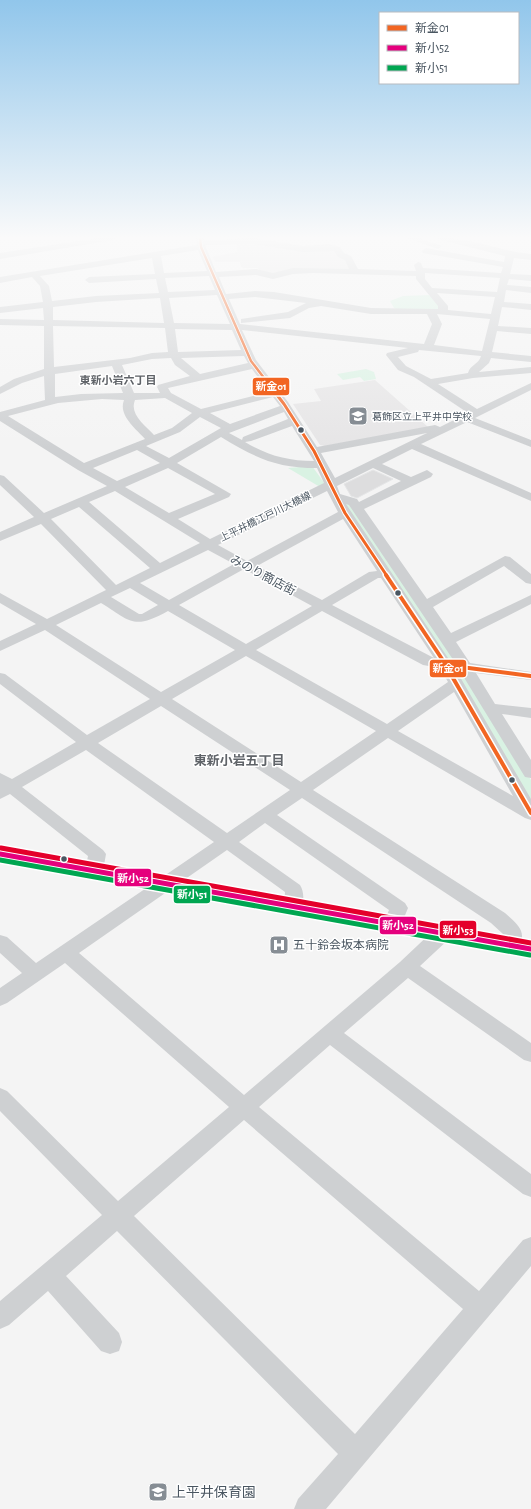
<svg xmlns="http://www.w3.org/2000/svg" width="531" height="1509" viewBox="0 0 531 1509" font-family="'Alegreya Sans','Noto Sans JP',sans-serif">
<style>
.education{fill:#e6e5e6}
.green{fill:#d9f2e3}
.building{fill:#ddddde;stroke:#e5e6e7}
.lines{fill:none;stroke-linecap:round;stroke-linejoin:round}
.minor{fill:#ced0d2;fill-rule:evenodd}
.major{fill:#caced1;fill-rule:evenodd}
.bus-1-far2-casing{stroke:#fff;stroke-width:4}
.bus-1-far1-casing{stroke:#fff;stroke-width:5}
.bus-1-casing{stroke:#fff;stroke-width:7}
.bus-2-casing{stroke:#fff;stroke-width:8}
.bus-3-casing{stroke:#fff;stroke-width:8}
.bus-4-casing{stroke:#fff;stroke-width:8}
.bus-1-far2{stroke:#f26522;stroke-width:2.5}
.bus-1-far1{stroke:#f26522;stroke-width:3}
.bus-1{stroke:#f26522;stroke-width:4}
.bus-2{stroke:#e5007d;stroke-width:5}
.bus-3{stroke:#00a651;stroke-width:5}
.bus-4{stroke:#e4002b;stroke-width:5}
.bus-dot{fill:#4a5661;stroke:#fff;stroke-width:1.5}
.labels{text-anchor:middle;stroke-width:3;stroke-linejoin:round;paint-order:stroke}
.far-poi-label{font-size:10px;fill:#4a5661;stroke:#fff;text-anchor:start}
.far-street-label{font-size:10px;fill:#4a5661;stroke:#fff}
.far-neighbourhood-label{font-size:11px;font-weight:bold;fill:#5f6368;stroke:#fff}
.street-label{font-size:12px;fill:#4a5661;stroke:#fff}
.poi-label{font-size:12px;fill:#4a5661;stroke:#fff;text-anchor:start}
.neighbourhood-label{font-size:13px;font-weight:bold;fill:#5f6368;stroke:#fff}
.near-poi-label{font-size:14px;fill:#4a5661;stroke:#fff;text-anchor:start}
.line-badge{stroke:#fff;stroke-width:1.5}
.badge-label{font-size:11px;text-anchor:middle;font-weight:bold;fill:#fff}
</style>
<rect width="100%" height="100%" fill="#f4f4f4"/>
<!-- education -->
<path class="education" d="M 237,243 L 336,249 L 345,258 L 352,269 L 279,274 L 260,271 L 258,268 L 244,268 L 241,267 L 240,262 L 216,262 L 212,257 L 237,252 Z
M 375,380 L 428,427 L 325,446 L 320,445 L 293,404 L 321,401 L 314,389 Z"/>
<!-- green -->
<path class="green" d="M 429,295 L 438,304 L 439,309 L 398,310 L 394,308 L 390,301 L 403,296 Z
M 366,369 L 374,372 L 376,379 L 364,381 L 360,377 L 343,380 L 337,374 Z
M 312,466 L 325,484 L 320,487 L 288,468 Z
M 342,500 L 351,503 L 458,661 L 451,662 L 448,660 Z
M 453,669 L 463,670 L 531,780 L 531,803 Z"/>
<!-- building -->
<path class="building" d="M 373,470 L 393,479 L 357,498 L 351,496 L 344,484 Z"/>
<g class="lines">
<!-- minor -->
<path class="minor" d="M 104,237 L 117,238 L 113,240 L 0,259 L 0,253 Z
M 196,237 L 204,237 L 204,240 L 254,238 L 303,246 L 329,244 L 340,247 L 344,253 L 351,256 L 358,269 L 416,271 L 414,265 L 418,262 L 421,263 L 423,268 L 501,273 L 503,267 L 423,253 L 422,251 L 426,248 L 504,262 L 505,256 L 437,239 L 436,237 C 468,237 499,251 531,254 L 531,260 L 514,258 L 510,274 L 531,275 L 531,281 L 509,279 L 507,285 L 531,287 L 531,293 L 506,290 L 504,302 L 531,304 L 531,310 L 502,307 L 498,326 L 531,328 L 531,334 L 497,331 L 492,352 L 531,356 L 531,362 L 491,358 L 489,363 L 479,372 L 531,367 L 531,373 L 473,378 L 438,384 L 477,409 L 531,383 L 531,390 L 475,418 L 531,440 L 531,447 L 467,422 L 421,444 L 531,493 L 531,501 L 412,449 L 382,464 L 411,477 L 427,470 L 433,474 L 431,477 L 364,509 L 427,599 L 505,556 L 510,557 L 531,574 L 531,584 L 526,583 L 504,566 L 433,607 L 451,633 L 531,595 L 531,604 L 456,642 L 470,663 L 531,672 L 531,680 L 476,673 L 495,704 L 531,708 L 531,718 L 502,714 L 531,760 L 531,778 L 525,777 L 460,671 L 456,670 L 531,799 L 531,820 L 525,818 L 388,738 L 313,790 L 505,913 C 518,925 528,931 518,950 L 511,952 L 504,950 L 502,945 L 503,934 L 491,923 L 302,798 L 277,815 L 405,903 L 408,908 L 399,930 L 392,932 L 385,930 L 383,925 L 389,910 L 265,823 L 239,842 L 300,885 C 305,893 304,904 299,912 L 293,914 L 287,912 L 284,907 L 285,892 L 227,850 L 79,953 L 244,1095 L 400,962 L 435,929 L 442,927 L 449,929 L 451,934 L 449,939 L 420,966 L 531,1043 L 531,1062 L 524,1060 L 408,978 L 344,1033 L 531,1174 L 531,1197 L 523,1194 L 330,1045 L 259,1107 L 479,1291 L 523,1240 L 531,1237 L 531,1266 L 326,1509 L 294,1509 L 298,1499 L 338,1454 L 117,1231 L 66,1276 L 119,1333 L 122,1342 L 119,1351 L 110,1354 L 101,1351 L 48,1291 L 9,1325 L 0,1329 L 0,1301 L 102,1215 L 0,1111 L 0,1088 L 7,1091 L 118,1201 L 229,1107 L 65,963 L 7,1003 L 0,1006 L 0,988 L 22,973 L 0,953 L 0,935 L 7,937 L 36,963 L 214,842 L 86,750 L 22,787 L 103,850 L 106,854 L 103,871 L 100,875 L 94,877 L 88,875 L 85,871 L 88,856 L 10,794 L 0,799 L 0,773 L 12,779 L 76,742 L 0,684 L 0,673 L 5,674 L 87,735 L 150,699 L 45,630 L 0,651 L 0,641 L 36,624 L 0,603 L 0,593 L 47,619 L 106,590 L 41,524 L 0,541 L 0,532 L 34,517 L 0,485 L 0,475 L 4,476 L 44,513 L 107,486 L 78,470 L 0,421 L 0,412 L 45,400 L 44,376 L 22,383 L 0,394 L 0,387 L 14,379 L 44,369 L 44,326 L 0,325 L 0,319 L 44,320 L 43,308 L 0,313 L 0,307 L 43,302 L 40,286 L 32,277 L 0,283 L 0,277 L 197,245 ZM 254,244 L 303,252 L 334,251 L 338,257 L 345,260 L 349,269 L 293,268 L 273,273 L 256,269 L 216,272 L 205,245 ZM 198,250 L 207,271 L 164,273 L 161,256 ZM 152,258 L 155,274 L 89,277 L 85,280 L 89,283 L 156,279 L 159,293 L 96,296 L 52,301 L 49,286 L 40,276 ZM 313,273 L 416,276 L 416,279 L 438,306 L 438,309 L 371,308 L 274,292 L 255,291 L 226,294 L 219,277 L 256,275 L 273,279 L 293,274 ZM 425,273 L 500,278 L 497,292 L 432,288 L 425,279 ZM 209,276 L 215,290 L 168,292 L 165,278 ZM 437,293 L 495,297 L 491,314 L 448,310 L 448,306 ZM 217,295 L 230,324 L 174,323 L 169,298 ZM 255,297 L 306,303 L 288,312 L 241,319 L 241,323 L 290,318 L 309,308 L 321,306 L 371,314 L 427,314 L 432,324 L 424,344 L 240,324 L 229,299 ZM 160,298 L 164,323 L 53,320 L 53,307 L 96,302 ZM 437,314 L 490,319 L 482,351 L 434,345 L 442,324 ZM 53,326 L 165,328 L 168,352 L 152,353 L 130,358 L 54,367 ZM 175,329 L 232,330 L 241,350 L 178,352 ZM 242,330 L 408,348 L 387,353 L 386,355 L 398,370 L 414,377 L 468,413 L 440,427 L 435,425 L 317,447 L 288,402 L 256,360 ZM 419,350 L 481,356 C 479,364 470,365 468,373 L 431,379 L 406,366 L 398,357 L 418,352 ZM 244,356 L 248,363 L 200,374 L 181,358 ZM 171,358 L 175,365 L 190,376 L 158,385 L 157,387 L 160,393 L 134,393 L 122,365 L 152,359 ZM 112,366 L 123,393 L 81,394 L 55,397 L 55,374 ZM 252,369 L 269,392 L 201,409 L 171,393 L 168,388 ZM 273,397 L 280,406 L 230,424 L 210,413 ZM 165,398 L 192,413 L 172,428 L 154,435 C 145,425 129,414 135,400 ZM 102,399 L 124,400 C 118,415 135,428 145,439 L 84,463 L 8,416 L 58,403 ZM 284,412 L 288,419 L 243,437 L 242,440 L 229,433 ZM 200,417 L 221,428 L 169,458 L 146,446 L 180,432 ZM 292,426 L 314,461 C 287,461 267,455 245,442 L 251,441 ZM 427,433 L 335,478 L 321,453 ZM 221,437 C 256,458 276,468 317,468 L 324,483 L 210,539 L 178,519 L 229,497 L 231,494 L 177,463 ZM 137,450 L 160,463 L 117,481 L 93,468 ZM 168,468 L 215,494 L 169,513 L 125,487 ZM 373,468 L 401,481 L 359,502 L 357,499 L 340,494 L 337,486 ZM 115,491 L 200,543 L 160,563 L 89,502 ZM 327,491 L 338,512 L 247,561 L 218,545 ZM 346,504 L 349,505 L 454,661 L 450,661 ZM 79,507 L 150,568 L 116,585 L 51,519 ZM 343,519 L 377,571 L 369,572 L 322,600 L 257,566 ZM 208,550 L 234,564 L 169,600 L 140,583 ZM 244,569 L 312,606 L 246,644 L 179,605 ZM 378,578 L 381,578 L 434,658 L 332,605 ZM 130,588 L 158,605 L 142,614 L 139,614 L 111,597 ZM 101,603 C 132,622 133,630 168,611 L 235,650 L 161,692 L 56,625 ZM 322,611 L 423,665 L 440,668 L 448,682 L 387,724 L 256,650 ZM 246,656 L 376,731 L 301,782 L 172,699 ZM 454,692 L 513,796 L 398,731 ZM 161,706 L 290,790 L 227,833 L 98,743 ZM 244,1120 L 463,1309 L 355,1434 L 134,1216 Z
M 404,237 L 417,237 L 442,246 L 438,249 Z"/>
<!-- major -->
<path class="major" d="M 0,846 L 531,940 L 531,958 L 0,862 Z"/>
<defs>
<path id="bus-1-far2" d="M 200,237 L 201,247 L 251,361 L 271,387"/>
<path id="bus-1-far1" d="M 270,386 L 284,404 L 314,451 L 345,513 L 387,576"/>
<path id="bus-1" d="M 386,575 L 442,659 L 531,813
M 445,665 L 531,676"/>
<path id="bus-2" d="M 0,854 L 531,949"/>
<path id="bus-3" d="M 0,860 L 530,955"/>
<path id="bus-4" d="M 1,848 L 531,943"/>
</defs>
<!-- bus-1-far2 casing -->
<use href="#bus-1-far2" class="bus-1-far2-casing"/>
<!-- bus-1-far1 casing -->
<use href="#bus-1-far1" class="bus-1-far1-casing"/>
<!-- bus-1 casing -->
<use href="#bus-1" class="bus-1-casing"/>
<!-- bus-2 casing -->
<use href="#bus-2" class="bus-2-casing"/>
<!-- bus-3 casing -->
<use href="#bus-3" class="bus-3-casing"/>
<!-- bus-4 casing -->
<use href="#bus-4" class="bus-4-casing"/>
<!-- bus-1-far2 -->
<use href="#bus-1-far2" class="bus-1-far2"/>
<!-- bus-1-far1 -->
<use href="#bus-1-far1" class="bus-1-far1"/>
<!-- bus-1 -->
<use href="#bus-1" class="bus-1"/>
<!-- bus-2 -->
<use href="#bus-2" class="bus-2"/>
<!-- bus-3 -->
<use href="#bus-3" class="bus-3"/>
<!-- bus-4 -->
<use href="#bus-4" class="bus-4"/>
</g>
<!-- sky -->
<linearGradient id="sky" x2="0" y2="1"><stop stop-color="#91c6eb"/><stop offset="0.53" stop-color="#fafafa"/><stop offset="1" stop-color="#fafafa" stop-opacity="0"/></linearGradient>
<rect width="531" height="448" fill="url(#sky)"/>
<!-- icons -->
<defs>
<symbol id="school-square" viewBox="-11 -11 22 22"><rect x="-9" y="-9" width="18" height="18" rx="4" fill="#868d94" stroke="#fff"/><path d="M0-5L7-2L0 1L-7-2ZM-4 1L0 2.5L4 1V4Q0 6-4 4Z" fill="#fff"/></symbol>
<symbol id="hospital-square" viewBox="-11 -11 22 22"><rect x="-9" y="-9" width="18" height="18" rx="4" fill="#868d94" stroke="#fff"/><path d="M-5-5h3v3.5h4V-5h3V5h-3V1.5h-4V5h-3Z" fill="#fff"/></symbol>
</defs>
<g fill-rule="evenodd">
<use href="#school-square" x="347" y="405" width="22" height="22"/>
<use href="#hospital-square" x="268" y="934" width="22" height="22"/>
<use href="#school-square" x="147" y="1481" width="22" height="22"/>
</g>
<!-- markers -->
<g class="bus-dot">
<circle cx="301" cy="430" r="3.5"/>
<circle cx="398" cy="593" r="3.5"/>
<circle cx="512" cy="780" r="3.5"/>
<circle cx="64" cy="859" r="3.5"/>
</g>
<g class="labels">
<!-- far-poi labels -->
<g class="far-poi-label">
<text x="372" y="420">葛飾区立上平井中学校</text>
</g>
<!-- far-street labels -->
<g class="far-street-label">
<text transform="translate(265 516) rotate(-26)" y="4">上平井橋江戸川大橋線</text>
</g>
<!-- far-neighbourhood labels -->
<g class="far-neighbourhood-label">
<text x="118" y="384">東新小岩六丁目</text>
</g>
<!-- street labels -->
<g class="street-label">
<text transform="translate(263 575) rotate(28)" y="4">みのり商店街</text>
</g>
<!-- poi labels -->
<g class="poi-label">
<text x="293" y="949">五十鈴会坂本病院</text>
</g>
<!-- neighbourhood labels -->
<g class="neighbourhood-label">
<text x="239" y="765">東新小岩五丁目</text>
</g>
<!-- near-poi labels -->
<g class="near-poi-label">
<text x="172" y="1497">上平井保育園</text>
</g>
</g>
<g class="line-badge">
<rect x="252" y="377" width="38" height="19" rx="4" fill="#f26522"/>
<rect x="429" y="659" width="38" height="19" rx="4" fill="#f26522"/>
<rect x="114" y="868" width="38" height="19" rx="4" fill="#e5007d"/>
<rect x="173" y="885" width="38" height="19" rx="4" fill="#00a651"/>
<rect x="379" y="916" width="38" height="19" rx="4" fill="#e5007d"/>
<rect x="439" y="920" width="38" height="19" rx="4" fill="#e4002b"/>
</g>
<g class="badge-label">
<text x="271" y="390">新金01</text>
<text x="448" y="672">新金01</text>
<text x="133" y="882">新小52</text>
<text x="192" y="898">新小51</text>
<text x="398" y="929">新小52</text>
<text x="458" y="934">新小53</text>
</g>
<!-- legend -->
<rect x="379" y="12" width="140" height="72" fill="#ffffff" stroke="#b7bbc0"/>
<rect x="387" y="25" width="20" height="6" fill="#f26522" stroke="#b7bbc0"/>
<text x="415" y="32" font-size="12" fill="#4a5661">新金01</text>
<rect x="387" y="45" width="20" height="6" fill="#e5007d" stroke="#b7bbc0"/>
<text x="415" y="52" font-size="12" fill="#4a5661">新小52</text>
<rect x="387" y="65" width="20" height="6" fill="#00a651" stroke="#b7bbc0"/>
<text x="415" y="72" font-size="12" fill="#4a5661">新小51</text>
</svg>
